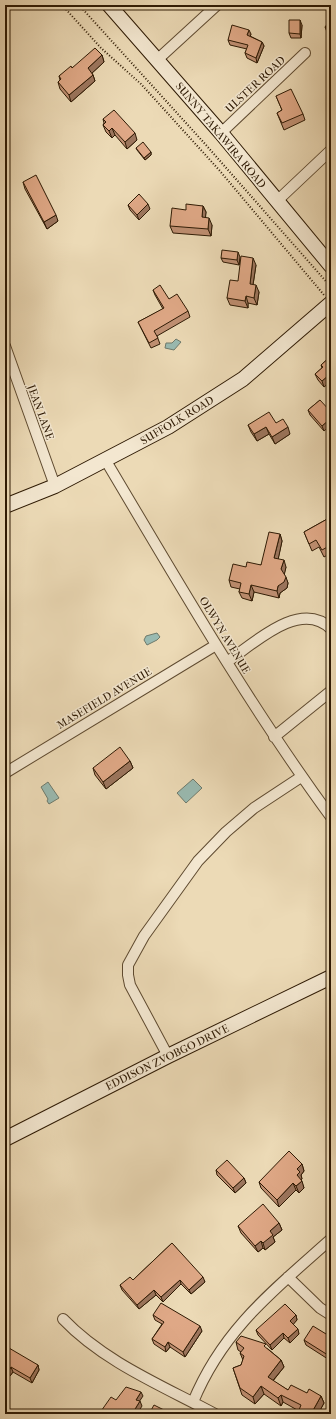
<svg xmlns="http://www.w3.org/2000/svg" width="336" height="1419" viewBox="0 0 336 1419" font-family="'IM FELL French Canon',serif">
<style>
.water{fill:#99bab1;stroke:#6e7a6c}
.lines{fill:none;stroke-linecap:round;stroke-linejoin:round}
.street-casing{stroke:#5e4a30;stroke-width:12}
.secondary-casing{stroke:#2e1a04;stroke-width:16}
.path{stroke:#2e1a04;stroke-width:2;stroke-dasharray:1 2;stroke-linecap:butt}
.street{stroke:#f3e7d0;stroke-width:10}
.secondary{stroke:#f3e7d0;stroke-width:14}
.wall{fill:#c09073;stroke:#2e1a04}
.shaded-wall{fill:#9c765e;stroke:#2e1a04}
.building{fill:#dfa886;stroke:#2e1a04}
.labels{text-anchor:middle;stroke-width:3;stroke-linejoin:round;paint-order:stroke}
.street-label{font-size:11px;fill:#2e1a04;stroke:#f3e7d0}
</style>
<rect width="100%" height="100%" fill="#ecdab6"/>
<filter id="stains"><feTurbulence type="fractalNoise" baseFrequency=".005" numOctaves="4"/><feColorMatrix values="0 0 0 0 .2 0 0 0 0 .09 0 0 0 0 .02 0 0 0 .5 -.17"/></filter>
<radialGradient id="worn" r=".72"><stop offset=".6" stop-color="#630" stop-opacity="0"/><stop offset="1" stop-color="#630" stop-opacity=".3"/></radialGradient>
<!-- water -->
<path class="water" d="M 176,339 L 181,342 L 174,350 L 165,348 L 166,343 L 172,343 Z
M 157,633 L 160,637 L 157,640 L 147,645 L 144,640 L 146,636 Z
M 193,779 L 202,788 L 186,803 L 177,793 Z
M 48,782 L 59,798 L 49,804 L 47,801 L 48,799 L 41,787 Z"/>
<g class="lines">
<defs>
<path id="street" d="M 157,60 L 217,5
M 221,133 L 305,53
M 277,201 L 331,150
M 5,346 L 55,486
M 106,461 C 178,582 248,704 331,817
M 227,662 C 253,644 301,598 331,629
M 274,737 L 331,691
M 5,773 L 216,645
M 168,1056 L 130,985 L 128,975 L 128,965 L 144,936 L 198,861 L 226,832 L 254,808 L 301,777
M 288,1277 L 320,1308 L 331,1315
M 63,1319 C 104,1362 163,1386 215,1414
M 193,1402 C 223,1329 274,1290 331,1239"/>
<path id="secondary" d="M 109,5 L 221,133 L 331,266
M 5,506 L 55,486 L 168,427 L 243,379 L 331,303
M 5,1139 L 168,1056 L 331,977"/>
</defs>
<!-- street casing -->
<use href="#street" class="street-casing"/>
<!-- secondary casing -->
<use href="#secondary" class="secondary-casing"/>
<!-- path -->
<path class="path" d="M 62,5 L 101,48 L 141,84 L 220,171 L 324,295
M 79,5 L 206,145 L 331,287"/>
<!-- street -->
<use href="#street" class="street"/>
<!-- secondary -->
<use href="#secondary" class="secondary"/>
</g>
<!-- wall -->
<path class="wall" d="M 331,20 L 331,36 L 327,32 L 325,27 Z
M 302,25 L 301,38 L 291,38 L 289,33 Z
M 251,34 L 250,36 L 262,42 L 264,46 L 257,63 L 247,58 L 245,53 L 247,49 L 230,45 L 228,40 Z
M 102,55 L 104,62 L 92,73 L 93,75 L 95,81 L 71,102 L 60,89 L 58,82 L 60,80 L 59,76 L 72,68 Z
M 276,96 L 303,114 L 305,120 L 284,130 L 277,113 L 282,110 Z
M 103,119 L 137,140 L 127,149 L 115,135 L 112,138 L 106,132 L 103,125 L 104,123 Z
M 136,148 L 151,152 L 151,155 L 145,160 L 137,150 Z
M 23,182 L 58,221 L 47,229 L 25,189 Z
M 128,205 L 150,209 L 139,220 L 130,210 Z
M 203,206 L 206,212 L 205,218 L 212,225 L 211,236 L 173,233 L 170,226 L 186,210 Z
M 240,257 L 239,265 L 223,262 L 221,258 Z
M 256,265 L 253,285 L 259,292 L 257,305 L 248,303 L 248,308 L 230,305 L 227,298 L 238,281 Z
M 153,290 L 188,311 L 190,317 L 157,336 L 160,344 L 151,348 L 138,322 L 163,309 L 155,295 Z
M 331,356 L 331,381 L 324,387 L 318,380 L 315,374 L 322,368 L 321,365 Z
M 320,400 L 324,431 L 310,415 L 308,410 Z
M 276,423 L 290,434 L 275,444 L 269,434 L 257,441 L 251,432 L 248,425 Z
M 331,512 L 331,553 L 324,557 L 319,547 L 312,551 L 304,532 L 329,518 L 327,514 Z
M 280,534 L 282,541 L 278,559 L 286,567 L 284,574 L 288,583 L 287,588 L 280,593 L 279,598 L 254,592 L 252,601 L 242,598 L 239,592 L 240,589 L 231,587 L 229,580 L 246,567 L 261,565 Z
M 130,761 L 133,768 L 106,789 L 95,775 L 93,768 Z
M 331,997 L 331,1008 L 327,1000 Z
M 302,1164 L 304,1171 L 301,1175 L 302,1179 L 301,1180 L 304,1188 L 299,1193 L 296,1190 L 279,1207 L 261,1188 L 259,1182 Z
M 216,1170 L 244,1178 L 246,1183 L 235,1193 L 217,1175 Z
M 279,1223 L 282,1230 L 273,1237 L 275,1242 L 265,1250 L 263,1248 L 258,1252 L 241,1233 L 238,1226 Z
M 172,1243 L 205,1282 L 191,1294 L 181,1284 L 163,1302 L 156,1295 L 139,1309 L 122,1290 L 120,1285 L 133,1280 Z
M 153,1315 L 202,1331 L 185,1357 L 170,1347 L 166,1352 L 154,1344 L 152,1339 L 162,1324 L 155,1320 Z
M 296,1315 L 297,1320 L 293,1324 L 299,1334 L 290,1343 L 284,1338 L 272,1350 L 258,1335 L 256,1330 Z
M 331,1337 L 331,1361 L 306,1345 L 304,1340 Z
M 236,1342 L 268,1349 L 281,1360 L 284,1367 L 273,1381 L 288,1390 L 321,1396 L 324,1403 L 318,1414 L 300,1414 L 299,1411 L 283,1402 L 281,1406 L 264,1394 L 255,1404 L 242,1395 L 233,1368 L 241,1365 L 243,1360 L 240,1353 L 241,1352 L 238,1350 Z
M 5,1352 L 38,1365 L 39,1370 L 32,1383 L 13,1372 L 10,1376 L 5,1373 Z"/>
<!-- shaded-wall -->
<path class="shaded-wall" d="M 300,20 L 302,25 L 301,38 L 300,34 Z
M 249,30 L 251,34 L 249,40 L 247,35 Z
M 262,42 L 264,46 L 257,63 L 256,58 Z
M 102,55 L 104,62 L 90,75 L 88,68 Z
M 93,75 L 95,81 L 71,102 L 69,95 Z
M 112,128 L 115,135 L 112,138 L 109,131 Z
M 135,133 L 137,140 L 127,149 L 125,142 Z
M 151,152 L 151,155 L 145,160 L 144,158 Z
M 148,204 L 150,209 L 139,220 L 137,215 Z
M 203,206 L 206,212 L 205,224 L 202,217 Z
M 56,215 L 58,221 L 47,229 L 44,222 Z
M 209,218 L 212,225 L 211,236 L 208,229 Z
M 238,252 L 240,257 L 239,265 L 237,260 Z
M 253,258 L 256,265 L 252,291 L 250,284 Z
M 256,285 L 259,292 L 257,305 L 254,298 Z
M 246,296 L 248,303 L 248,308 L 245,301 Z
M 330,374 L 331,377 L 331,381 L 324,387 L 322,381 Z
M 331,418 L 331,425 L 324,431 L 322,426 Z
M 266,427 L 269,434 L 257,441 L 254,434 Z
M 288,427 L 290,434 L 275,444 L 272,437 Z
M 280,534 L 282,541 L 277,565 L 274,558 Z
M 284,560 L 286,567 L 284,576 L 281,569 Z
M 286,577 L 288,583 L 287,588 L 280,593 L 279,598 L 277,591 L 278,586 Z
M 251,585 L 254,592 L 252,601 L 249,594 Z
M 130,761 L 133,768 L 106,789 L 103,782 Z
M 302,1164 L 304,1171 L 301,1175 L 302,1179 L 299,1182 L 297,1175 L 297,1169 Z
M 244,1178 L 246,1183 L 235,1193 L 233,1188 Z
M 302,1181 L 304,1188 L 299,1193 L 296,1186 Z
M 293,1183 L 296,1190 L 279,1207 L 277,1200 Z
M 279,1223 L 282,1230 L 273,1237 L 275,1242 L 265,1250 L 263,1243 L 270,1231 Z
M 261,1241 L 263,1248 L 258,1252 L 255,1246 Z
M 203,1277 L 205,1282 L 191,1294 L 189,1290 Z
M 180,1280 L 181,1284 L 163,1302 L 161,1297 Z
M 154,1290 L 156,1295 L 139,1309 L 137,1305 Z
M 296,1315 L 297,1320 L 292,1326 L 290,1321 Z
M 200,1326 L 202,1331 L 185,1357 L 183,1352 Z
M 298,1329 L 299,1334 L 290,1343 L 288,1338 Z
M 283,1333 L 284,1338 L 272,1350 L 270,1345 Z
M 168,1342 L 170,1347 L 166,1352 L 165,1347 Z
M 281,1360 L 284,1367 L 270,1384 L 268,1377 Z
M 38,1365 L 39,1370 L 32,1383 L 30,1378 Z
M 11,1367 L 13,1372 L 10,1376 L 8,1372 Z
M 261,1386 L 264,1394 L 255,1404 L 253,1397 Z
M 141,1392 L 143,1396 L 137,1405 L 136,1400 Z
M 281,1395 L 283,1402 L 281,1406 L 278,1398 Z
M 321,1396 L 324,1403 L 318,1414 L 311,1414 Z
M 140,1401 L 142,1406 L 137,1414 L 132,1414 Z"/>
<!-- building -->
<path class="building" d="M 289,20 L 300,20 L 300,34 L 289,33 Z
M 331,20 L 331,33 L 325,27 Z
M 232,25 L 249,30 L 247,35 L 262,42 L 256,58 L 245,53 L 248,45 L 228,40 Z
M 95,48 L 102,55 L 88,68 L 93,75 L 69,95 L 58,82 L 61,79 L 59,76 L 71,66 L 72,68 Z
M 291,89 L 303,114 L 282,123 L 277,113 L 282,110 L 276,96 Z
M 114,110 L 135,133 L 125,142 L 112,128 L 109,131 L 103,125 L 106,122 L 103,119 Z
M 143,142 L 151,152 L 144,158 L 136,148 Z
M 36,175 L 56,215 L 44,222 L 23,182 Z
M 139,194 L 148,204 L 137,215 L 128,205 Z
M 186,204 L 203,206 L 202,217 L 209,218 L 208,229 L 170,226 L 172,208 L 186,210 Z
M 222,250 L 238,252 L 237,260 L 221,258 Z
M 241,256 L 253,258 L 250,284 L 256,285 L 254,298 L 246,296 L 245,301 L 227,298 L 230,280 L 238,281 Z
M 160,285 L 169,299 L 177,294 L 188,311 L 154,331 L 158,338 L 149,343 L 138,322 L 164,308 L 153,290 Z
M 331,356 L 331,375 L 330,374 L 322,381 L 315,374 L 323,367 L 321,365 Z
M 320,400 L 331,412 L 331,418 L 322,426 L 308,410 Z
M 269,412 L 276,423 L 283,419 L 288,427 L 272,437 L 266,427 L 254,434 L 248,425 Z
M 331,468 L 331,478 L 327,469 Z
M 331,512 L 331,522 L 327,514 Z
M 329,518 L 331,522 L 331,536 L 327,538 L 331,545 L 322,550 L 316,540 L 309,544 L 304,532 Z
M 269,532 L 280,534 L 274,558 L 284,560 L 281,569 L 286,577 L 284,582 L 278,586 L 277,591 L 251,585 L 249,594 L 239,592 L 241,583 L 229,580 L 233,564 L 246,567 L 247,562 L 261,565 Z
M 120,747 L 130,761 L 103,782 L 93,768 Z
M 331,997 L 331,1005 L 327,1000 Z
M 289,1151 L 302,1164 L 297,1169 L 300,1172 L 297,1175 L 302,1181 L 296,1186 L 293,1183 L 277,1200 L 259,1182 Z
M 227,1160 L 244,1178 L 233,1188 L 216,1170 Z
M 331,1190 L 331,1194 L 329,1192 Z
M 263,1204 L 279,1223 L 270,1231 L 273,1235 L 263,1243 L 261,1241 L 255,1246 L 238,1226 Z
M 172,1243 L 203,1277 L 189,1290 L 180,1280 L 161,1297 L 154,1290 L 137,1305 L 120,1285 L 130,1277 L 133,1280 Z
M 161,1303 L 200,1326 L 183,1352 L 168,1342 L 165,1347 L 152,1339 L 164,1322 L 153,1315 Z
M 285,1304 L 296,1315 L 290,1321 L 298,1329 L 288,1338 L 283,1333 L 270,1345 L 256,1330 Z
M 313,1326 L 331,1337 L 331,1357 L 304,1340 Z
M 241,1336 L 266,1344 L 264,1346 L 281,1360 L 268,1377 L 288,1390 L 291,1385 L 307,1393 L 309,1389 L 321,1396 L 311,1414 L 307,1414 L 299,1410 L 301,1405 L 281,1395 L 278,1398 L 261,1386 L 253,1397 L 240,1388 L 233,1368 L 241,1365 L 244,1356 L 240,1353 L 244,1348 L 236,1342 Z
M 9,1348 L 38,1365 L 30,1378 L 11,1367 L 8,1372 L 5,1369 L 5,1352 Z
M 126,1387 L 141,1392 L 136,1400 L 140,1401 L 132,1414 L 99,1414 L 111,1397 L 116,1400 Z
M 154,1405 L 172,1414 L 149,1414 Z"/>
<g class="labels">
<!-- street labels -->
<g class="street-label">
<text transform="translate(255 84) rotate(-43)" y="4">ULSTER ROAD</text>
<text transform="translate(221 135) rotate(50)" y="4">SUNNY TAKAWIRA ROAD</text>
<text transform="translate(41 412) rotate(70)" y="4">JEAN LANE</text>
<text transform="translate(177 420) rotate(-31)" y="4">SUFFOLK ROAD</text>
<text transform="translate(225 635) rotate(59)" y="4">OLWYN AVENUE</text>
<text transform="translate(104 698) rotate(-31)" y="4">MASEFIELD AVENUE</text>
<text transform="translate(167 1057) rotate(-26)" y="4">EDDISON ZVOBGO DRIVE</text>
</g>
</g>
<!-- margin -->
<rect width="336" height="1419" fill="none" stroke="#ecdab6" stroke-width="20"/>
<rect x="6" y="6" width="324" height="1407" fill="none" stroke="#2e1a04" stroke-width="2"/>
<rect x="10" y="10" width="316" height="1399" fill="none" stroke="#2e1a04"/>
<rect width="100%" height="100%" filter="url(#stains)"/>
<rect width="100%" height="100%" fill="url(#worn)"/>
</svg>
